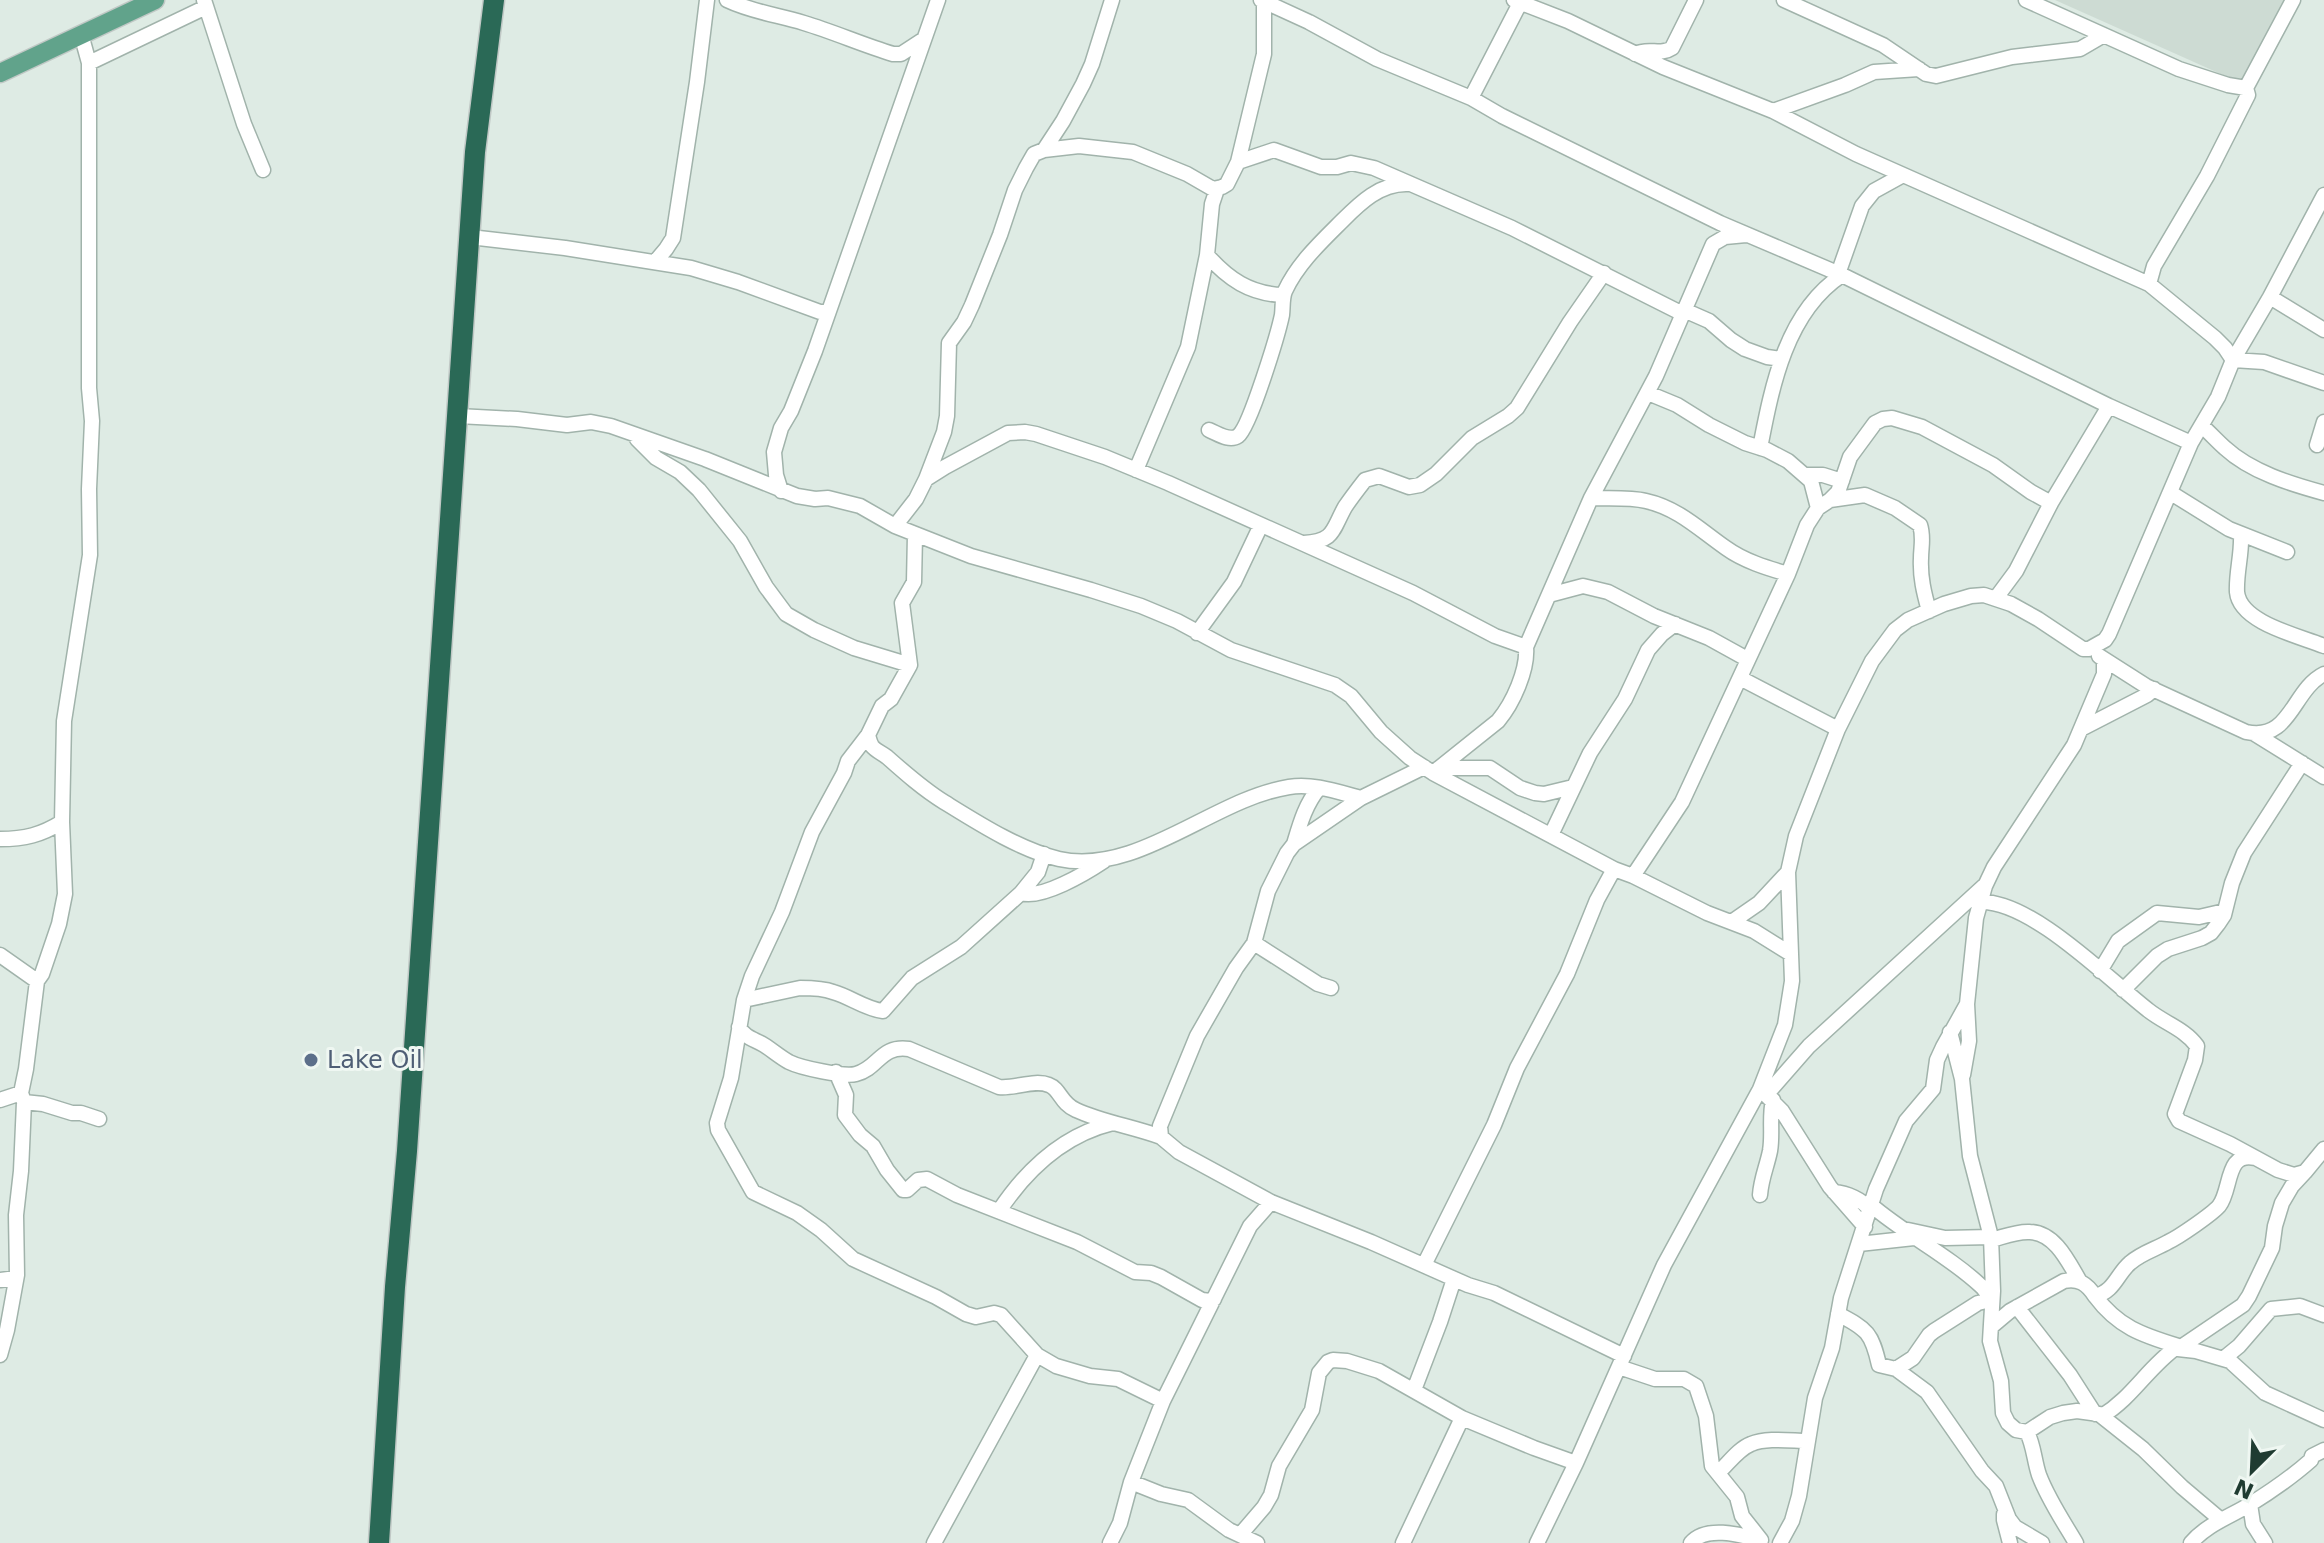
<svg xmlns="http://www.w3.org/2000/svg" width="2324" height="1543" viewBox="0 0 2324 1543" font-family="'DejaVu Sans',sans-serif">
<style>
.built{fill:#cddbd3}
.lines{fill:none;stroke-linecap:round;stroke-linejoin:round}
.minor-casing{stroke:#a1b3ab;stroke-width:17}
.major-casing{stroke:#c0c8c5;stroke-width:21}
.highway-casing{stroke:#c0c8c5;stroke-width:23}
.minor{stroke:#fff;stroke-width:14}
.major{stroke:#61a38b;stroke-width:18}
.highway{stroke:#2a6956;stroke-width:20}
.service-dot{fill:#5c6f8a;stroke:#eff7f2;stroke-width:3}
.labels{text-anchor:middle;stroke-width:6;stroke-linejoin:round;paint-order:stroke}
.service-label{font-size:24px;fill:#4e5e75;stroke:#eff7f2;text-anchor:start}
</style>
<rect width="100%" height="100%" fill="#deebe4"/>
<!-- built -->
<path class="built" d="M 2055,0 L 2294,0 L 2250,87 Z"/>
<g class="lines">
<defs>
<path id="minor" d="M 204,0 L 244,124 L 263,170
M 727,0 C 752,12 778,15 804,23 C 834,32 863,45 893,54 L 901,54 L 924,39
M 1261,0 L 1309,22 L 1377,59 L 1471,98 L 1502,116 L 1720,223 L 1842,275 L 2109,406 L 2191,443
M 1514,0 L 1568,21 L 1663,67 L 1773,111 L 1856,154 L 2149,284 L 2215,338 L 2225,348 L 2233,360
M 1784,0 L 1883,45 L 1926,74 L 1936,76 L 2012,57 L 2080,49 L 2104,35
M 2026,0 L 2179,69 L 2228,85 L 2246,88
M 1635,54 C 1649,47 1660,56 1672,48 L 1696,0
M 89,63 L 206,7
M 1471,98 L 1520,3
M 1773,111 L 1845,85 L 1874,72 L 1919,69
M 1044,150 L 1079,146 L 1133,152 L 1187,174 L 1213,189 L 1222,187 L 1227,184 L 1238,162 L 1264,54 L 1264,1
M 1238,162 L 1274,150 L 1321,167 L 1337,167 L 1351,163 L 1374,168 L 1512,228 L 1683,314
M 470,237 L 565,248 L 691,268 L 738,282 L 820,312 L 828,312
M 1207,255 C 1228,279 1250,294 1283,295
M 655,262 L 666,249 L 673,238 L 697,82 L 707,0
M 1838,274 L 1862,206 L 1874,191 L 1903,175
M 2149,284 L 2154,266 L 2207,176 L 2248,95 L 2246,88 L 2293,0
M 2270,297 L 2324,330
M 1684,310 L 1709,321 L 1731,340 L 1745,349 L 1767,357 L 1782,359
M 2233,360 L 2264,362 L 2324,383
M 1648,393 L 1677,405 L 1709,425 L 1745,443 L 1767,450 L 1788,461 L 1811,481 L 1818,508
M 458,416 L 517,419 L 567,425 L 591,422 L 611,426 L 705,459 L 797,496 L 815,499 L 828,498 L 860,506 L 895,526 L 971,556 L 1091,590 L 1141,606 L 1177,621 L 1231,650 L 1335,685 L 1351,696 L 1381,732 L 1410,758 L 1433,773 L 1614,869 L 1633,876 L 1707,913 L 1754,931 L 1791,954
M 2202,426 C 2210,433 2217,441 2225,448 C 2251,472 2291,484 2324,493
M 1209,430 C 1217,433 1229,442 1238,436 C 1250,427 1278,334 1282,315 C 1283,307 1282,298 1285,291 C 1298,263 1322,241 1343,220 C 1361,202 1380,184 1406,184
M 637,439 L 656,458 L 680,472 L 699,490 L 740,541 L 766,587 L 786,614 L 814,630 L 854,648 L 910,665
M 2317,445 L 2324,422
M 1760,448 C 1772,386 1786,312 1842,275
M 1136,470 L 1188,347 L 1207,255 L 1212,204 L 1217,189
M 1806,475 L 1823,475 L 1842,481
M 926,479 L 944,432 L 947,416 L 949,343 L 964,322 L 972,305 L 1000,235 L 1015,190 L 1026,168 L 1034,154 L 1044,150 L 1063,121 L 1083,84 L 1092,64 L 1112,0
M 781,491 L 776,475 L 774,452 L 781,428 L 791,411 L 815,351 L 938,0
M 2171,493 L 2229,529 L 2287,552
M 1591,498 C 1608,499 1629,497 1646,501 C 1678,508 1700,530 1726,548 C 1744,561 1767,568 1788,574
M 1830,500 L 1865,495 L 1895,508 L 1920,525 C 1924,537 1921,547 1921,558 C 1920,577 1924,593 1929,611
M 895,526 L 916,499 L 926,479 L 945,467 L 1008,433 L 1025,432 L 1036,434 L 1105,457 L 1168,483 L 1413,593 L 1495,636 L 1526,647
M 915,535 L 914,582 L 902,603 L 910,665 L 891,699 L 882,706 L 868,735 C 869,739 870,743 872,746 C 876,751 882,753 887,757 C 905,773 923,789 944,802 C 978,823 1020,850 1059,859 C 1138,876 1213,799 1289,787 C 1313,783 1338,792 1361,798
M 2241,535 C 2242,554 2236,573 2237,592 C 2240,623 2300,636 2324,646
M 1304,543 C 1335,541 1332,530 1345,507 C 1351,498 1358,489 1365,480 L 1379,476 L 1409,487 L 1420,485 L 1436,474 L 1472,438 L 1508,416 L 1517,408 L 1570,322 L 1604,273
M 1549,595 L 1583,586 L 1608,592 L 1654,616 L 1709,638 L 1747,659
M 1996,598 L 2016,571 L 2051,503 L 2109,406
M 1197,633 L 1234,582 L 1261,525
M 2099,656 L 2146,686 L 2246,732 C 2291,742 2292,690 2324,674
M 1740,678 L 1838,729
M 2081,729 L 2147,695 L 2154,689
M 2255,734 L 2324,777
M 868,735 L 848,761 L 844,773 L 812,832 L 782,912 L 752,976 L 744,1000 L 731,1078 L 717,1123 L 718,1130 L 753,1192 L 797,1213 L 821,1230 L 853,1259 L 936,1297 L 966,1314 L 976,1317 L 994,1313 L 1001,1315 L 1037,1355 L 1056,1366 L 1090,1376 L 1118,1379 L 1163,1401
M 1424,767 L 1361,798 L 1294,844 L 1287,853 L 1268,891 L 1254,943 L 1236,968 L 1197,1036 L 1160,1126 L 1161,1137 L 1179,1152 L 1271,1202 L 1371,1242 L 1468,1285 L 1494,1293 L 1624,1356
M 1439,768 L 1490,768 L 1520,788 L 1535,793 L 1544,794 L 1573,787
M 1433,773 L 1498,721 C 1513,703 1528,670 1526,647 L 1591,498 L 1656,376 L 1713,244 L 1725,237 L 1746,235
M 1551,835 L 1590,753 L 1625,699 L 1648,650 L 1662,634 L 1675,624
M 0,839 C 25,839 41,835 62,822
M 1294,844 C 1300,824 1305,805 1319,788
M 1633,876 L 1682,802 L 1788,574 L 1807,525 L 1818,508 L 1830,500 L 1838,492 L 1850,457 L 1875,423 L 1883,419 L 1892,418 L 1922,427 L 1993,465 L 2031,492 L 2051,503
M 1021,893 C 1041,900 1086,873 1104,861
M 1980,902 C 2031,900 2108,979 2148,1010 C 2164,1023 2185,1029 2197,1046 L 2195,1060 L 2175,1114 L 2179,1121 L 2230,1144 L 2278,1170 L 2294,1175 L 2305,1172 L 2324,1149
M 1733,921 L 1759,903 L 1788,872
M 1254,943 L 1318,984 L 1331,988
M 0,955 L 37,981
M 2100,971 L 2118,941 L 2157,913 L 2199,917 L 2225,911
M 2123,990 L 2157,956 L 2168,949 L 2202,938 L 2211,933 L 2218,924 L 2224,915 L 2232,883 L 2244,853 L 2302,763
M 744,1000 L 800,988 C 810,988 823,988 833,992 C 851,997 865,1009 883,1011 L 912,978 L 961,947 L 1021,893 L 1038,872 L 1044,854
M 739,1027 C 745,1038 754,1039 764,1045 C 772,1050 780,1057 789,1062 C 801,1068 844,1077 856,1074 C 879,1068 880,1045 909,1049 L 999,1087 C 1015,1089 1034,1079 1049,1085 C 1060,1089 1061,1104 1076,1110 C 1102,1122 1134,1127 1161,1137
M 1950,1032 L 1962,1079 L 1970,1156 L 1991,1237 L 1993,1291 L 1990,1341 L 2001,1381 L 2003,1413 L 2008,1423 L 2016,1430 L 2027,1432 L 2050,1417 L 2063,1413 L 2077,1411 L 2099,1414 L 2143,1449 L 2182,1487 L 2221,1520
M 836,1072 L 846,1095 L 845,1115 L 860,1135 L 873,1146 L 887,1170 L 903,1190 L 907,1190 L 918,1180 L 927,1179 L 957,1195 L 1077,1242 L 1135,1272 L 1151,1273 L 1161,1277 L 1202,1300 L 1210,1301 L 1214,1299
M 1963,1075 L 1969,1041 L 1967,1004
M 1760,1089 L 1782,1111 L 1830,1187 L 1865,1227
M 1767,1094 L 1809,1046 L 1984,886
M 0,1100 L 21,1093
M 24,1102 L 43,1104 L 72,1113 L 81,1113 L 99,1119
M 1834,1192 C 1847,1193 1863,1200 1870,1210
M 1760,1195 C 1761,1179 1767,1166 1770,1151 C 1773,1134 1769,1117 1773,1100
M 1871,1205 C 1906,1235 1948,1255 1981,1286 C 1986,1290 1988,1296 1992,1301
M 999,1211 C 1027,1169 1063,1135 1113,1123
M 1908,1230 L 1945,1238 L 1991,1237
M 1991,1240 C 2003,1237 2017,1231 2030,1232 C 2055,1233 2068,1261 2079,1280
M 1859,1244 L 1914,1238
M 1424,1265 L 1494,1125 L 1517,1068 L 1567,974 L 1597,900 L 1614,869
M 0,1280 L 16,1278
M 2095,1296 C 2118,1327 2142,1335 2178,1346 L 2178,1349 L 2196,1351 L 2230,1361 L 2265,1393 L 2324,1420
M 2017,1307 L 2070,1375 L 2095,1414
M 1838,1314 C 1867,1329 1872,1333 1879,1365 L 1896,1369 L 1927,1392 L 1982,1471 L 1996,1486 L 2009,1519 L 2015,1527 L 2042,1543
M 1991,1327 L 2010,1311 L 2064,1281 C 2079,1278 2087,1284 2095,1296 C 2114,1292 2117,1274 2130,1263 C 2141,1253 2156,1249 2168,1242 C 2179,1237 2212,1214 2219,1206 C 2232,1190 2225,1151 2255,1158
M 2178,1349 L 2243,1305 L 2249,1296 L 2272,1248 L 2275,1226 L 2282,1203 L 2292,1186 L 2305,1172
M 0,1355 L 7,1330 L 17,1275 L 16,1215 L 21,1171 L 24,1102 L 21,1093 L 26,1069 L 37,981 L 42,974 L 59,924 L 65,894 L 62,822 L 64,721 L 90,555 L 89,489 L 92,421 L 89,388 L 89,63 L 81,34
M 2223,1359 L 2239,1346 L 2271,1309 L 2300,1306 L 2324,1315
M 1619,1367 L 1655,1379 L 1684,1379 L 1696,1386 L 1706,1416 L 1712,1466 L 1737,1497 L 1742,1516 L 1761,1540
M 1896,1369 L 1913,1358 L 1929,1335 L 1934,1331 L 1978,1303 L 1990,1300
M 1414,1390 L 1440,1322 L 1454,1279
M 2102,1416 C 2133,1397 2148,1367 2178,1346
M 2027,1432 C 2034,1446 2034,1460 2039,1475 C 2048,1499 2063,1521 2076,1543
M 1718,1473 C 1728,1464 1738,1449 1751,1444 C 1767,1437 1792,1441 1808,1441
M 1131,1482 L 1161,1494 L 1188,1500 L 1229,1530 L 1257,1543
M 2250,1504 L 2253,1524 L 2265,1543
M 2004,1514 L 2004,1520 L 2010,1543
M 1240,1535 L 1264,1507 L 1271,1495 L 1279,1466 L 1312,1410 L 1319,1373 L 1328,1362 L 1333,1360 L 1347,1361 L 1379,1371 L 1462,1418 L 1534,1448 L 1576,1463
M 934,1543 L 1037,1355
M 1110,1543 L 1120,1523 L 1131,1482 L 1163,1401 L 1250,1226 L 1271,1202
M 1403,1543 L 1462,1418
M 1537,1543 L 1576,1463 L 1664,1265 L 1760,1089 L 1785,1025 L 1792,981 L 1788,872 L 1796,836 L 1838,729 L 1872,661 L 1895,630 L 1908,620 L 1944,604 L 1971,596 L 1984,595 L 2011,604 L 2038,619 L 2083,649 L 2089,649 L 2105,640 L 2109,634 L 2191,443 L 2218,397 L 2233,360 L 2270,297 L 2324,195
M 1691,1543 C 1706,1525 1741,1535 1760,1540
M 1780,1543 L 1792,1521 L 1799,1496 L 1815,1398 L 1832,1348 L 1841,1298 L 1876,1189 L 1906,1121 L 1933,1089 L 1937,1060 L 1943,1047 L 1967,1004 L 1976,918 L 1985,886 L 1994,867 L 2074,745 L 2104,674 L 2104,660
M 2191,1543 C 2206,1525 2229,1517 2249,1505 C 2270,1492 2293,1476 2311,1460 L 2312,1456 L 2324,1450"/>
<path id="major" d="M 0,73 L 155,0"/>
<path id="highway" d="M 379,1543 L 395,1287 L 407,1151 L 475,152 L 494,0"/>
</defs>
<!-- minor casing -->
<use href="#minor" class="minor-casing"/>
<!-- major casing -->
<use href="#major" class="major-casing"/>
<!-- highway casing -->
<use href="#highway" class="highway-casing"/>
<!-- minor -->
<use href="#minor" class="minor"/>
<!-- major -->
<use href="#major" class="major"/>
<!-- highway -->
<use href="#highway" class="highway"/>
</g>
<!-- markers -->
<circle class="service-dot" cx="311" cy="1060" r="8"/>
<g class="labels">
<!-- service labels -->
<g class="service-label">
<text x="327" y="1068">Lake Oil</text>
</g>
</g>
<!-- north arrow -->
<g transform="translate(2252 1471) rotate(204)" stroke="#eff7f2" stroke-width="6" paint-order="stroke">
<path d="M0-6L14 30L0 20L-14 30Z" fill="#1f3b31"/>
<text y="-12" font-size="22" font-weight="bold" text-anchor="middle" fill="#1f3b31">N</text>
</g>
</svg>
